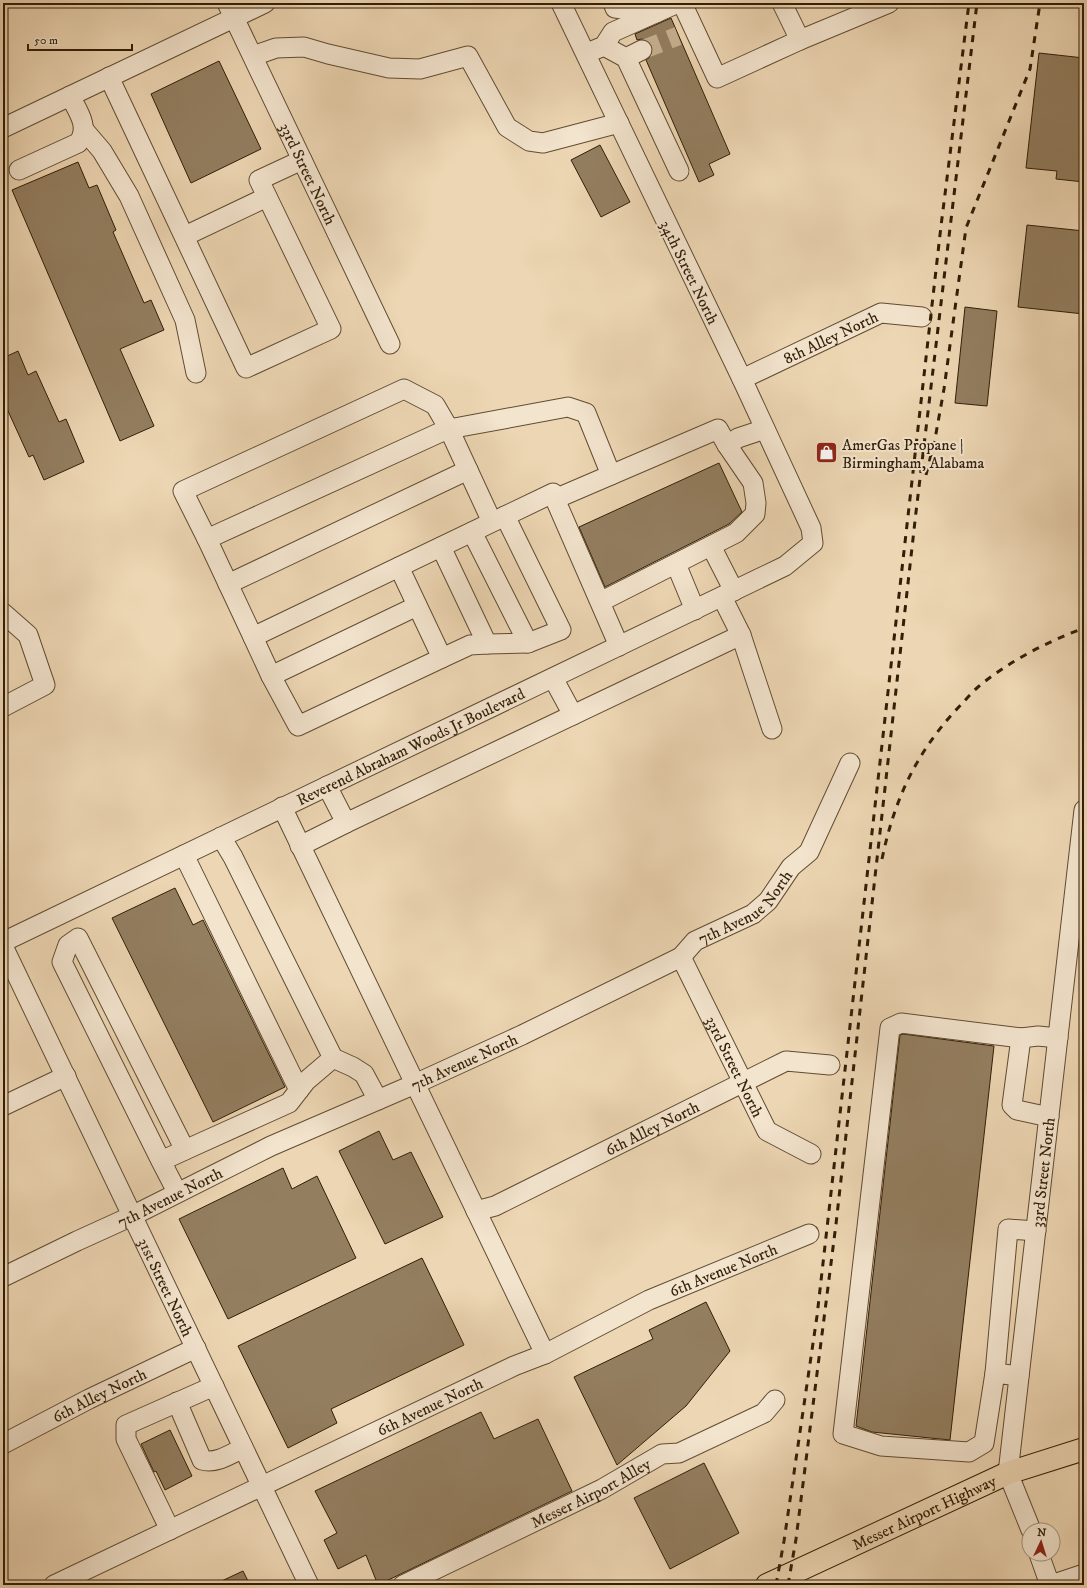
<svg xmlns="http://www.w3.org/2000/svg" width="1087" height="1588" viewBox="0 0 1087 1588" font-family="'IM FELL DW Pica',serif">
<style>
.building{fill:#937e60;stroke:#311e07}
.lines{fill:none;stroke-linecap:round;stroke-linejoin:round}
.minor-tunnel{stroke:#c7b191;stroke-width:19;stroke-dasharray:19 10;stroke-linecap:butt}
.minor-casing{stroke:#604c32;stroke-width:21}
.major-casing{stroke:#311e07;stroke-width:24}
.minor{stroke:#f3e4ce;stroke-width:19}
.major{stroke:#edd6b3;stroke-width:22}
.rail{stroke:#311e07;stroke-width:3;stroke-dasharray:7 7;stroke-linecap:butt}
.labels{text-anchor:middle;stroke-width:4;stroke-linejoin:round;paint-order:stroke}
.street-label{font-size:16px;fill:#311e07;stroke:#f3e4ce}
.poi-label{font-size:16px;fill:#311e07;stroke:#f3e4ce;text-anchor:start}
</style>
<rect width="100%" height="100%" fill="#edd6b3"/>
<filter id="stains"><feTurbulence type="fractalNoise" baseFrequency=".005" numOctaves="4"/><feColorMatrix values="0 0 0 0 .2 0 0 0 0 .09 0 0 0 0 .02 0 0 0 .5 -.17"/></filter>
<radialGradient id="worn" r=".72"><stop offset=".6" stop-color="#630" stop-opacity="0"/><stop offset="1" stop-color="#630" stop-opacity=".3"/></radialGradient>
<!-- building -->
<path class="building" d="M 671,18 L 730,154 L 709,164 L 714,175 L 699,182 L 646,60 L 651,56 L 653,51 L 652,45 L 648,41 L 642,39 L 637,40 L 635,34 Z
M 1039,53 L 1084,58 L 1084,182 L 1056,179 L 1057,171 L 1026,168 Z
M 219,61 L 261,149 L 191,183 L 151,94 Z
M 600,145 L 630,202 L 601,217 L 571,160 Z
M 78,162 L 89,188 L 97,185 L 116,230 L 113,232 L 144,303 L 151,300 L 164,330 L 120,349 L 154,426 L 120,441 L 12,190 Z
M 1027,225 L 1084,231 L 1084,314 L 1018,307 Z
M 965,307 L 997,311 L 987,406 L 955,403 Z
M 18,351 L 28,375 L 36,371 L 59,422 L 66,419 L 84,462 L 44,480 L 33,455 L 29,457 L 3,400 L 3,358 Z
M 719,463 L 742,512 L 729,524 L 605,587 L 579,527 Z
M 175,888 L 193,925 L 203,920 L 285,1087 L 213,1122 L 112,918 Z
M 903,1034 L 994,1046 L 950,1440 L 872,1432 L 856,1426 L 900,1035 Z
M 379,1131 L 393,1160 L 411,1152 L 443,1217 L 385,1244 L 339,1151 Z
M 283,1168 L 292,1189 L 317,1176 L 356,1258 L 228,1319 L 179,1219 Z
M 422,1258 L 464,1345 L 331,1409 L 337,1423 L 288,1448 L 238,1346 Z
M 706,1302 L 730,1351 L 686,1406 L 617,1465 L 574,1377 L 653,1339 L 649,1330 Z
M 481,1412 L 494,1439 L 538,1419 L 572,1491 L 378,1585 L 366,1555 L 338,1569 L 324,1540 L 337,1533 L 315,1491 Z
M 170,1430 L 192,1476 L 165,1490 L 156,1471 L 154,1472 L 141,1444 Z
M 704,1463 L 739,1533 L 670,1569 L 634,1498 Z
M 243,1571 L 250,1585 L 213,1585 Z"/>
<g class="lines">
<!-- minor-tunnel -->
<path class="minor-tunnel" d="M 642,50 L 678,36"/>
<defs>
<g id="minor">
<path id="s1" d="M 227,3 L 390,344"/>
<path d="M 613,3 L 615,8 L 656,13"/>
<path d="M 682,3 L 717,78 L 800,40 L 782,3"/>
<path d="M 800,40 L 889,3"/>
<path d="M 604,46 L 626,58 L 679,171"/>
<path d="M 592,51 L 604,46 L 613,32 L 678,3"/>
<path d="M 253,56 L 276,48 L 304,47 L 328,54 L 389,68 L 420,69 L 468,56 L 507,127 L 529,141 L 543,143 L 619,123"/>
<path d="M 626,58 L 642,50"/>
<path d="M 109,77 L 246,368 L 331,329 L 259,180 L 302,160"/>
<path d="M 3,128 L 265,3"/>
<path d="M 84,130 L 102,151 L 129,196 L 185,320 L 196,373"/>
<path d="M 19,170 L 78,143 C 91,128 77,110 70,96"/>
<path d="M 185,236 L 267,197"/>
<path id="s2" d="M 742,379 L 881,313 L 922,317"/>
<path d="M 727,445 L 738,438 L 765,429"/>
<path d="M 505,516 L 561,630 L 528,643"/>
<path d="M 492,522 L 449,429 L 441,432 L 207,539 L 253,637 L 553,493 L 555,499"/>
<path d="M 472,532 L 528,643 L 487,644"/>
<path d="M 207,539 L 183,491 L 404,389 L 435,405 L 449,429 L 568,407 L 586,413 L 611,475"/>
<path d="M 711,546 L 734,591"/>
<path d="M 441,547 L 487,644 L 470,645 L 442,658"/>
<path d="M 676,564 L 695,610"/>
<path d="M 228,584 L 468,470"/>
<path d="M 600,602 L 736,533 L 755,514 L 756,503 L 753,483 L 727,445 L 718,429 L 555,499 L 619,646"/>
<path d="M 3,613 L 28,635 L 45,685 L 3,707"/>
<path d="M 741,635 L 772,729"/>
<path d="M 253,637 L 271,676 L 298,726 L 442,658 L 399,567"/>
<path d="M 271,676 L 417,606"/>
<path d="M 553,678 L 573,715"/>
<path d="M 327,786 L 346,823 L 741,635 L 722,597"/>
<path d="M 282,807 L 545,1354"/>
<path d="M 300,846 L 346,823"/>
<path d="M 184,855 L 299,1090"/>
<path id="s3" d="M 3,942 L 785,566 L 813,543 L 811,528 L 742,379 L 561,3"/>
<path id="s4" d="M 3,946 L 309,1585"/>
<path id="s5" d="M 681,957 L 767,1131 L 811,1154"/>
<path d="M 333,1058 L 353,1067 L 364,1074 L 378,1100"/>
<path d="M 3,1106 L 66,1076"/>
<path d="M 1049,1117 L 1017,1110 L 1012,1105 L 1021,1038 L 1038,1036 L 1058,1038"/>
<path d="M 185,1150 L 289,1103 L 306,1081 L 333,1058 L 233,857 L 221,837"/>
<path d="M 161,1161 L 185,1150 L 78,938 L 68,945 L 62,962 L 161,1161 L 177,1192"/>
<path id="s6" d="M 476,1211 L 495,1206 L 786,1061 L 830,1065"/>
<path id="s7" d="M 3,1277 L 77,1241 L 132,1216 L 271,1146 L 415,1084 L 522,1035 L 681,957 L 695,941 L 753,914 L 768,901 L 791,867 L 809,852 L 850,763"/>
<path d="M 995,1373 L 1008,1229 L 1036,1231"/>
<path d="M 1019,1376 L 995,1373 L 984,1443 L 969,1452 L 881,1446 L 843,1434 L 890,1028 L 901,1023 L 1021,1038"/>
<path d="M 177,1402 L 202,1460 C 216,1464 231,1454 243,1448"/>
<path id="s8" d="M 3,1444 L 89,1399 L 196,1348"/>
<path d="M 170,1530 L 126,1439 L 126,1425 L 214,1386"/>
<path id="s9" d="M 1031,1530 L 1008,1473 L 1084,810"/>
<path d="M 1039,1554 L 1050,1585"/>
<path id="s10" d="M 54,1585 L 514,1366 L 545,1354 L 649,1300 L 809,1234"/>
<path id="s11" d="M 403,1585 L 602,1489 L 662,1454 L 679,1453 L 764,1413 L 775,1400"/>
<path d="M 1051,1585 L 1084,1574"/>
</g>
<g id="major">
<path id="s12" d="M 767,1585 L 1008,1473 L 1084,1449"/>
</g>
</defs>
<!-- minor casing -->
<use href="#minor" class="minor-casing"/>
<!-- major casing -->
<use href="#major" class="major-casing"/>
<!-- minor -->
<use href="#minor" class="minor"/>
<!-- major -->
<use href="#major" class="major"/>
<!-- rail -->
<path class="rail" d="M 926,475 L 935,439 L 944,389 L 966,228 L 1030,69 L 1040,3
M 882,859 C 894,801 915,755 955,711 C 963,703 970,694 978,687 C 1009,661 1047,642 1084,628
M 776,1585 L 784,1541 L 817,1316 L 941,226 L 969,3
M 788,1585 L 796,1539 L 836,1224 L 916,512 L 977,3"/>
</g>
<!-- icons -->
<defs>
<symbol id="shop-square" viewBox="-11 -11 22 22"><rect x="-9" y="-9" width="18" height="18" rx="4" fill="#8f2418" stroke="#f3e4ce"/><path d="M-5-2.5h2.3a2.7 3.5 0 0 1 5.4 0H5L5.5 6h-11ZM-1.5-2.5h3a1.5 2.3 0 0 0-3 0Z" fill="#fff"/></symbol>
</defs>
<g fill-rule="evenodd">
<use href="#shop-square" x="814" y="440" width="25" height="25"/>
</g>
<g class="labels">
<!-- street labels -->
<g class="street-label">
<text dy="6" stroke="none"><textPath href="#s1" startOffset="189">33rd Street North</textPath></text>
<text transform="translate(690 272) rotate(64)" y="6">34th Street North</text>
<text dy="6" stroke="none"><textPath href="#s2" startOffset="98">8th Alley North</textPath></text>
<text dy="6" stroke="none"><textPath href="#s3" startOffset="452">Reverend Abraham Woods Jr Boulevard</textPath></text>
<text dy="6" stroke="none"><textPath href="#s7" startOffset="833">7th Avenue North</textPath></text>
<text dy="6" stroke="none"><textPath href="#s7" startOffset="509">7th Avenue North</textPath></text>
<text dy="6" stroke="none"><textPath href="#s5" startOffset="122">33rd Street North</textPath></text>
<text dy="6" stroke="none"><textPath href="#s6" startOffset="195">6th Alley North</textPath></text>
<text dy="6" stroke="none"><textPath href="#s9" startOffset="364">33rd Street North</textPath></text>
<text dy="6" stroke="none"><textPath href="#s7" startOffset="185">7th Avenue North</textPath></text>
<text dy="6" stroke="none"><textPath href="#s10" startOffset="740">6th Avenue North</textPath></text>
<text dy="6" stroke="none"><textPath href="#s4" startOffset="378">31st Street North</textPath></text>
<text dy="6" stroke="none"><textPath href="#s8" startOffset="108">6th Alley North</textPath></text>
<text dy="6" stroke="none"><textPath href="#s10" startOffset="416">6th Avenue North</textPath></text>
<text dy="6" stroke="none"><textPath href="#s11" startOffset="209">Messer Airport Alley</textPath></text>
<text dy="6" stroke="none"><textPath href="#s12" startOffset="173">Messer Airport Highway</textPath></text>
</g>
<!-- poi labels -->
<g class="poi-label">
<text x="842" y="450">AmerGas Propane |<tspan x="842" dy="18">Birmingham, Alabama</tspan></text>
</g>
</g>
<!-- margin -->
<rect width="1087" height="1588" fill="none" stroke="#edd6b3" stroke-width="16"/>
<rect x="4" y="4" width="1079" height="1580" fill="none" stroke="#311e07" stroke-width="2"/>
<rect x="8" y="8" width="1071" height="1572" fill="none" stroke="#311e07"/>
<!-- north arrow -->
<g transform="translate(1041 1542) rotate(4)"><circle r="19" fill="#f3e4ce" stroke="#a5957e"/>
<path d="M0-3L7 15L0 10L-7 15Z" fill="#8f2418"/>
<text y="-6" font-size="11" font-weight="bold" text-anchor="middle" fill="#311e07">N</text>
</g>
<!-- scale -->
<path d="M28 44v6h104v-6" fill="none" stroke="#311e07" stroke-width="2"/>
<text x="34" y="44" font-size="12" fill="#311e07" stroke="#f3e4ce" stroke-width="3" paint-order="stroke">50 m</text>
<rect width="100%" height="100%" filter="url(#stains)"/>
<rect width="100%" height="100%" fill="url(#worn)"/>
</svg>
